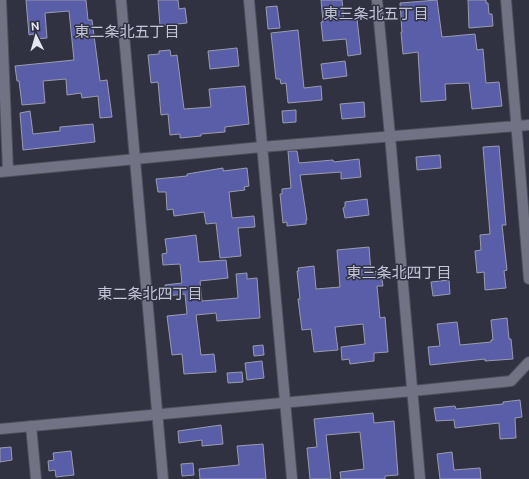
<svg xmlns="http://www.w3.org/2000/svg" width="529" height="479" viewBox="0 0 529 479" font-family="'Public Sans','Noto Sans JP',sans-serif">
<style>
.building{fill:#5a5ea9;stroke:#999cae}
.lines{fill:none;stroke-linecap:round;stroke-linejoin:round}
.minor-casing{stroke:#4d4f5b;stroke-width:12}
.tertiary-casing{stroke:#4d4f5b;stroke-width:12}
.minor{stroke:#717385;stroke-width:10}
.tertiary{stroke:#717385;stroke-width:10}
.labels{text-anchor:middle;stroke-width:3;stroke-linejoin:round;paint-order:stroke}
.neighbourhood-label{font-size:15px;fill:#c3c5d8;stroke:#303241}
</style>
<rect width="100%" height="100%" fill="#303241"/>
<!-- building -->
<path class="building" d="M 26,0 L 86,0 L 88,20 L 92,20 L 100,81 L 107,80 L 112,117 L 100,118 L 98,96 L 82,98 L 81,93 L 67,95 L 66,79 L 43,81 L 45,103 L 22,105 L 19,81 L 17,81 L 15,66 L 74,60 L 69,11 L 45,13 L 47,38 L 34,39 L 34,34 L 29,35 Z
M 158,0 L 178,0 L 179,9 L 185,8 L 187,23 L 160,26 Z
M 321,0 L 342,0 L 344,20 L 357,19 L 361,54 L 348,56 L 346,39 L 323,41 L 321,22 L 323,22 Z
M 437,0 L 442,37 L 475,34 L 477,50 L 483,49 L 486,83 L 499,82 L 502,106 L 472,109 L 469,83 L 445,84 L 446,100 L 421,102 L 418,52 L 403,54 L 401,32 L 402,32 L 400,3 Z
M 468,0 L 486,0 L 486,3 L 488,3 L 489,14 L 492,14 L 493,26 L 469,28 Z
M 277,6 L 280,28 L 268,29 L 266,7 Z
M 298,30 L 304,88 L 321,86 L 322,100 L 288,103 L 286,83 L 281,84 L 280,79 L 276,79 L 271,33 Z
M 237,48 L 239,66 L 210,69 L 208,51 Z
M 170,50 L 171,56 L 177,55 L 184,109 L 211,107 L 209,89 L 245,86 L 249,124 L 225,127 L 225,132 L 201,134 L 201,136 L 180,138 L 180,134 L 170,135 L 168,114 L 161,115 L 158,82 L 151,83 L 148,55 L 159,54 L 159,51 Z
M 345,61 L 347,76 L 323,79 L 321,64 Z
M 364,102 L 365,117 L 342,119 L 340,104 Z
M 296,110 L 296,122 L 283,123 L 282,111 Z
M 30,111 L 33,134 L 60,131 L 60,127 L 93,124 L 95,142 L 23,150 L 20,113 Z
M 499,146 L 506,225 L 502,225 L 507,270 L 504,271 L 506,288 L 485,290 L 484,272 L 477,273 L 475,251 L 481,250 L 480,235 L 490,234 L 483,147 Z
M 288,151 L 297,151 L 299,163 L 333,160 L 334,162 L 359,159 L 361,177 L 341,179 L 341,172 L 300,175 L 307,220 L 306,220 L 306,224 L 287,226 L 287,222 L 283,223 L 280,194 L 282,194 L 282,189 L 291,188 Z
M 440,155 L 441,168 L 417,170 L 416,157 Z
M 223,168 L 223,171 L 247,168 L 249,186 L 244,187 L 245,190 L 229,192 L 232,218 L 254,216 L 255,227 L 238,228 L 241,256 L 220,258 L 216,223 L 206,224 L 204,212 L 174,216 L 173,209 L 167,210 L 166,192 L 158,192 L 156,179 L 187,176 L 187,174 Z
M 367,199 L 369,215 L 345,218 L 343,208 L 345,207 L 345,202 Z
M 196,235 L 199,262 L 226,260 L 228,278 L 200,281 L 202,301 L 238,298 L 236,274 L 247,273 L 247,279 L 257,278 L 260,318 L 217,321 L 216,313 L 196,315 L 201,355 L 214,354 L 216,372 L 184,374 L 182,354 L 172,355 L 167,316 L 187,314 L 185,294 L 166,296 L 165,285 L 182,283 L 180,264 L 163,265 L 162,254 L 167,253 L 165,239 Z
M 369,247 L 371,272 L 381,271 L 383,286 L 377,286 L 380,318 L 385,317 L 388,352 L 374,353 L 374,361 L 350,364 L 349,359 L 342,360 L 341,347 L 365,344 L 363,324 L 335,327 L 338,350 L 314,352 L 311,329 L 302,330 L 298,299 L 300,299 L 297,271 L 299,271 L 298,268 L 314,266 L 316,289 L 340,287 L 337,250 Z
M 449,280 L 450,294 L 433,296 L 431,282 Z
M 507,318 L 509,339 L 511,339 L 513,359 L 485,361 L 485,359 L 430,365 L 428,347 L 440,346 L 437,324 L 457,322 L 460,345 L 491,342 L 491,340 L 493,340 L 491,320 Z
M 263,345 L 264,355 L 254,356 L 253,346 Z
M 262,361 L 264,378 L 247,380 L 245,363 Z
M 242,372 L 243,382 L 228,383 L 227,373 Z
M 520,400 L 522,417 L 515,418 L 516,438 L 500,439 L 499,423 L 455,428 L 454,420 L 436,421 L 434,408 L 455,406 L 456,409 L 503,404 L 503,402 Z
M 373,413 L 374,423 L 394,421 L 398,475 L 385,476 L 385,479 L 341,479 L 340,472 L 364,469 L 360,432 L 326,435 L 331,479 L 310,479 L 307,448 L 317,447 L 314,419 Z
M 221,425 L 223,444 L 202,446 L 202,440 L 179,443 L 178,431 Z
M 263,444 L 266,479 L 200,479 L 199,469 L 239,465 L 237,446 Z
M 11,447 L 12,460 L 0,462 L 0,448 Z
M 71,451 L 74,475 L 56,477 L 55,470 L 49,471 L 48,461 L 54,460 L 53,453 Z
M 452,452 L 454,470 L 480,468 L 481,479 L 440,479 L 437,454 Z
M 193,463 L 194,475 L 182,476 L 181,464 Z"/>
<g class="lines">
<defs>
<path id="minor" d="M 1,0 L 8,171
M 121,0 L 163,479
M 249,0 L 292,479
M 506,0 L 529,279
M 0,172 L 262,147 L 529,125
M 412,391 L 511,381 L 529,362
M 31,426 L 36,479"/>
<path id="tertiary" d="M 377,0 L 390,136 L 420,479
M 0,429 L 412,391"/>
</defs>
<!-- minor casing -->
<use href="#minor" class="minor-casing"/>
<!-- tertiary casing -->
<use href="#tertiary" class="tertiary-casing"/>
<!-- minor -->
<use href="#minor" class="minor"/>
<!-- tertiary -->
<use href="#tertiary" class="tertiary"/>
</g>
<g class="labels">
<!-- neighbourhood labels -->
<g class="neighbourhood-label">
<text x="376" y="19">東三条北五丁目</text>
<text x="127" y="37">東二条北五丁目</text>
<text x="399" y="278">東三条北四丁目</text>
<text x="150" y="299">東二条北四丁目</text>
</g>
</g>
<!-- north arrow -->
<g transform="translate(36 36) rotate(355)" stroke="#303241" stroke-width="3" paint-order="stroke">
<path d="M0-3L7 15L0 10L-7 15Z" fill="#e5e6f0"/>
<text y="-6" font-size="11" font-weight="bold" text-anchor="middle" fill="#e5e6f0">N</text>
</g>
</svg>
